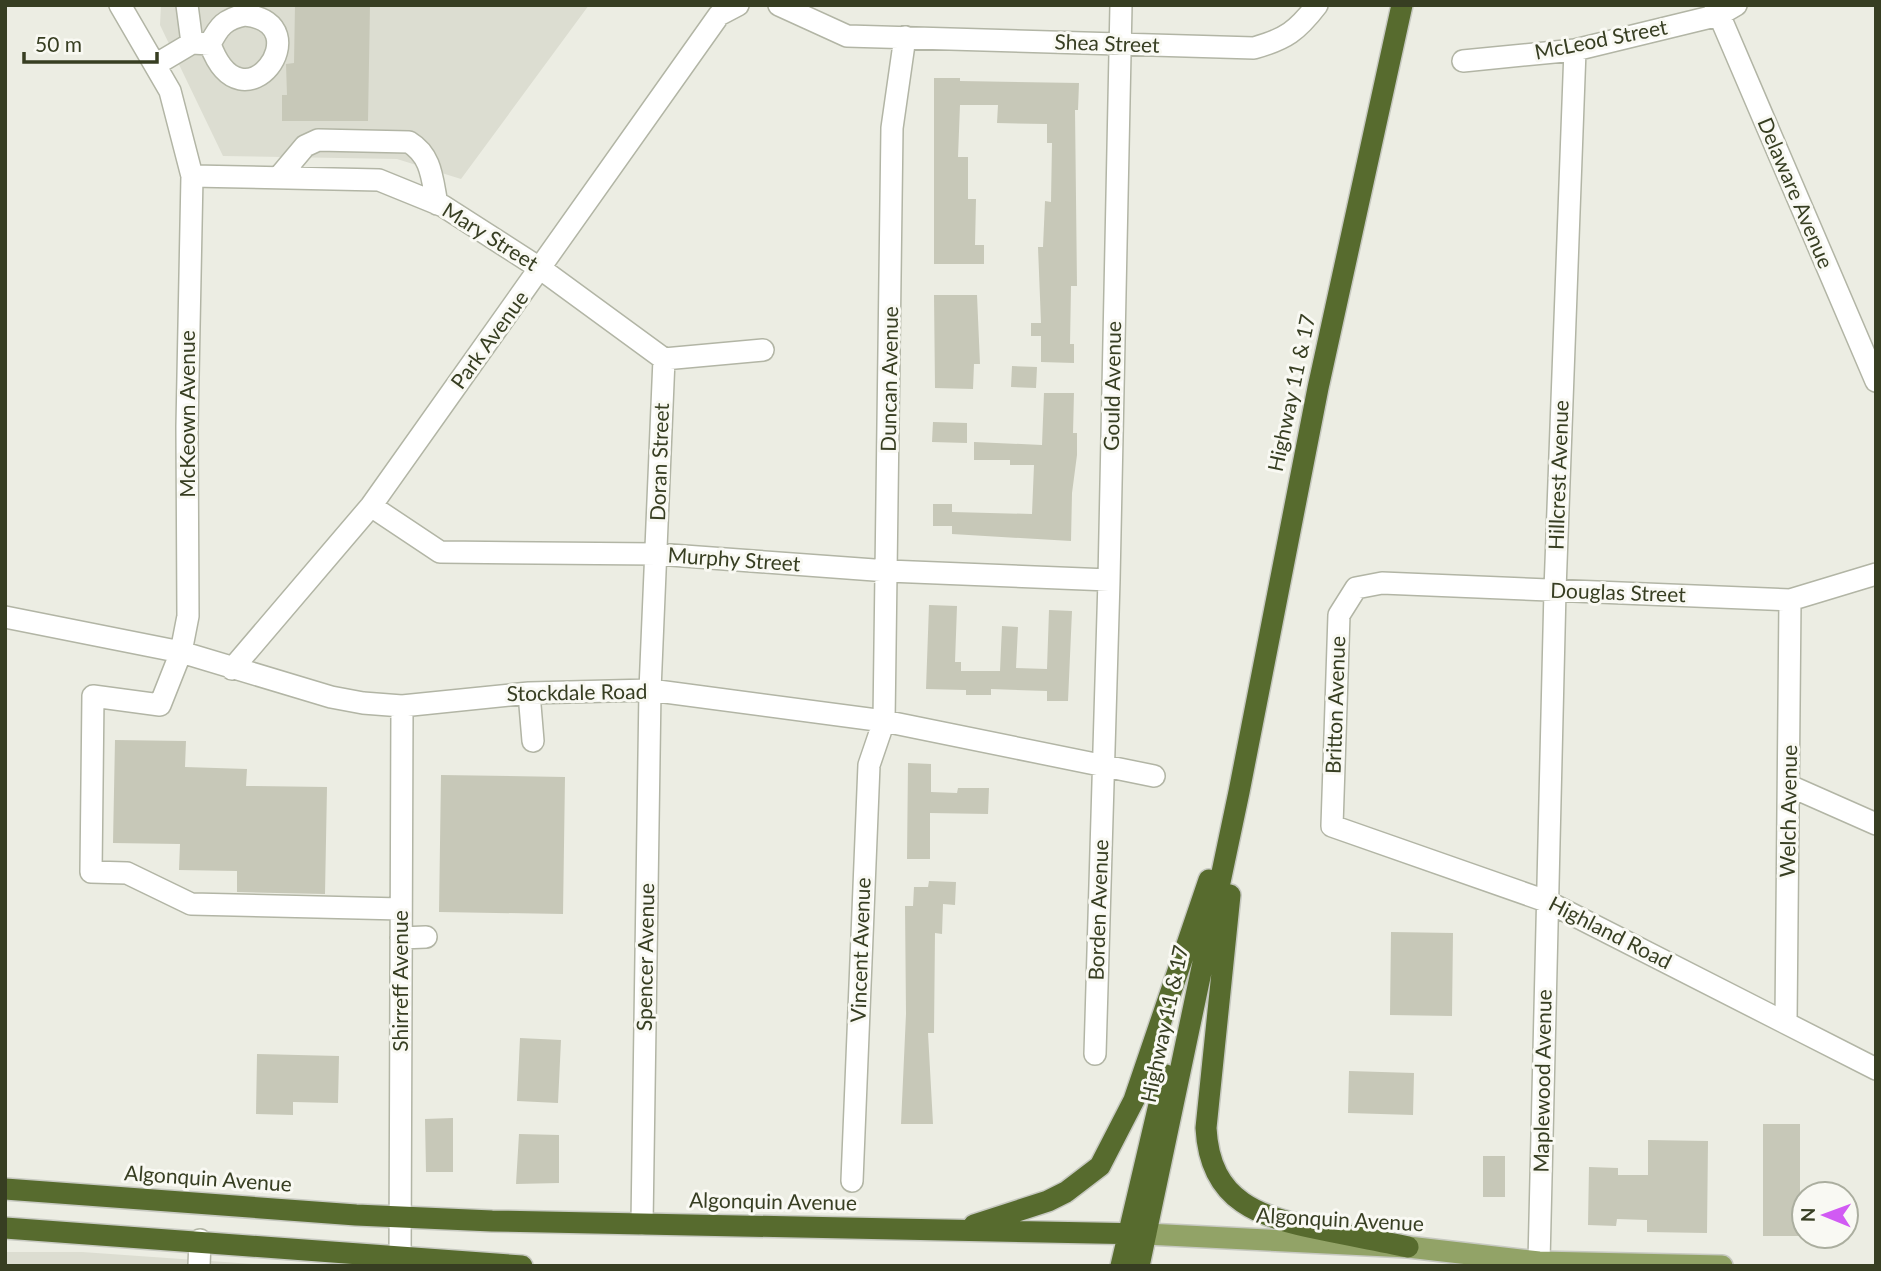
<svg xmlns="http://www.w3.org/2000/svg" width="1881" height="1271" viewBox="0 0 1881 1271" font-family="Lato,sans-serif">
<style>
.built{fill:#dcddd1}
.building{fill:#c7c8b8}
.lines{fill:none;stroke-linecap:round;stroke-linejoin:round}
.minor-casing{stroke:#b2b5a5;stroke-width:24}
.major-casing{stroke:#c7c9c1;stroke-width:24}
.highway-casing{stroke:#c7c9c1;stroke-width:24}
.minor{stroke:#fff;stroke-width:21}
.major{stroke:#92a367;stroke-width:21}
.highway{stroke:#576b2e;stroke-width:21}
.labels{text-anchor:middle;stroke-width:6;stroke-linejoin:round;paint-order:stroke}
.street-label{font-size:21px;fill:#373e22;stroke:#f9f9f3}
</style>
<rect width="100%" height="100%" fill="#ecede3"/>
<!-- built -->
<path class="built" d="M 161,5 L 589,5 L 461,179 L 397,159 L 223,156 L 160,25 Z
M 5,1252 L 82,1252 L 281,1266 L 5,1266 Z"/>
<!-- building -->
<path class="building" d="M 295,5 L 370,5 L 368,121 L 282,121 L 282,95 L 287,95 L 286,64 L 294,63 Z
M 934,78 L 960,78 L 960,81 L 1079,83 L 1078,110 L 1075,110 L 1077,286 L 1071,286 L 1070,344 L 1074,344 L 1074,363 L 1041,362 L 1041,336 L 1031,336 L 1031,323 L 1041,323 L 1038,247 L 1043,247 L 1045,201 L 1051,202 L 1052,143 L 1047,143 L 1047,124 L 997,123 L 998,105 L 960,105 L 958,157 L 968,157 L 968,199 L 976,199 L 975,245 L 984,245 L 984,264 L 934,264 Z
M 934,295 L 977,295 L 980,364 L 974,364 L 973,389 L 935,388 Z
M 1012,366 L 1037,367 L 1036,388 L 1011,387 Z
M 1044,393 L 1074,393 L 1073,433 L 1077,433 L 1077,455 L 1072,493 L 1071,541 L 952,534 L 952,526 L 933,526 L 933,504 L 952,504 L 952,512 L 1032,514 L 1034,465 L 1010,465 L 1010,460 L 974,460 L 974,442 L 1042,445 Z
M 933,422 L 967,423 L 967,443 L 932,442 Z
M 929,605 L 957,606 L 955,662 L 961,662 L 961,671 L 1000,671 L 1002,626 L 1018,627 L 1016,668 L 1047,669 L 1049,610 L 1072,611 L 1068,701 L 1047,701 L 1047,691 L 991,689 L 991,695 L 966,695 L 966,690 L 926,689 Z
M 115,740 L 186,741 L 185,767 L 247,769 L 246,786 L 327,787 L 325,894 L 237,892 L 237,871 L 179,870 L 180,844 L 113,843 Z
M 908,763 L 931,764 L 931,792 L 957,793 L 958,788 L 989,788 L 988,814 L 930,813 L 930,859 L 907,859 Z
M 441,775 L 565,777 L 563,914 L 439,912 Z
M 929,881 L 956,882 L 955,905 L 943,904 L 942,934 L 935,933 L 934,1033 L 928,1033 L 933,1124 L 901,1124 L 906,1014 L 905,906 L 913,906 L 914,887 L 928,887 Z
M 1391,932 L 1453,933 L 1452,1016 L 1390,1015 Z
M 520,1038 L 561,1040 L 558,1103 L 517,1101 Z
M 257,1054 L 339,1056 L 338,1103 L 293,1102 L 293,1115 L 256,1114 Z
M 1349,1071 L 1414,1073 L 1413,1115 L 1348,1113 Z
M 453,1118 L 453,1172 L 426,1172 L 425,1119 Z
M 1763,1124 L 1800,1124 L 1800,1236 L 1763,1236 Z
M 519,1134 L 559,1135 L 559,1183 L 516,1184 Z
M 1648,1140 L 1708,1141 L 1707,1233 L 1647,1232 L 1647,1220 L 1617,1219 L 1616,1226 L 1588,1225 L 1589,1167 L 1618,1168 L 1618,1175 L 1648,1175 Z
M 1483,1156 L 1505,1156 L 1505,1197 L 1483,1197 Z"/>
<g class="lines">
<defs>
<path id="minor" d="M 120,5 L 170,91 L 192,176 L 187,427 L 188,616 L 181,652 L 160,705 L 93,696 L 91,872 L 127,873 L 191,904 L 401,909
M 187,5 L 192,43
M 779,5 L 847,36 L 1254,48 C 1286,39 1297,31 1317,5
M 1715,5 L 1876,381
M 245,15 C 322,23 243,135 210,44 C 219,26 225,19 245,15 Z
M 1463,61 L 1575,50 L 1719,15 L 1736,5
M 155,65 L 192,43 L 210,44
M 192,176 L 379,180 L 443,206 L 541,269 L 664,359 L 763,350
M 279,177 L 305,146 L 318,140 L 409,142 C 432,156 432,179 437,204
M 371,506 L 440,552 L 657,554 L 888,571 L 1109,580
M 1876,574 L 1790,600 L 1382,583 L 1356,588 L 1339,615 L 1332,826 L 1546,901 L 1876,1069
M 5,617 L 181,652 L 331,697 L 363,703 L 402,706 L 529,693 L 650,690 L 884,721 L 1154,776
M 232,669 L 371,506 L 719,15 L 738,5
M 529,693 L 533,741
M 1790,786 L 1876,824
M 401,938 L 426,937
M 1786,1022 L 1790,600
M 1095,1054 L 1109,580 L 1121,5
M 852,1181 L 869,765 L 884,721 L 892,128 L 905,37
M 642,1224 L 650,690 L 664,359
M 1539,1262 L 1555,590 L 1575,50
M 199,1266 L 200,1240
M 400,1266 L 402,706"/>
<path id="major" d="M 1146,1234 L 1408,1247 L 1539,1262 L 1722,1266"/>
<path id="highway" d="M 1230,895 L 1206,1128 C 1210,1203 1260,1217 1323,1230 C 1352,1236 1380,1241 1408,1247
M 5,1189 L 356,1215 L 492,1221 L 1146,1234
M 974,1225 L 1048,1201 L 1066,1192 L 1100,1166 L 1134,1100 L 1209,880
M 5,1228 L 522,1266
M 1121,1266 L 1166,1075
M 1139,1266 L 1239,792 L 1318,388 L 1402,5"/>
</defs>
<!-- minor casing -->
<use href="#minor" class="minor-casing"/>
<!-- major casing -->
<use href="#major" class="major-casing"/>
<!-- highway casing -->
<use href="#highway" class="highway-casing"/>
<!-- minor -->
<use href="#minor" class="minor"/>
<!-- major -->
<use href="#major" class="major"/>
<!-- highway -->
<use href="#highway" class="highway"/>
</g>
<g class="labels">
<!-- street labels -->
<g class="street-label">
<text transform="translate(1601 40) rotate(-11)" y="7">McLeod Street</text>
<text transform="translate(1107 44) rotate(2)" y="7">Shea Street</text>
<text transform="translate(1795 193) rotate(67)" y="7">Delaware Avenue</text>
<text transform="translate(490 237) rotate(32)" y="7">Mary Street</text>
<text transform="translate(490 340) rotate(-54)" y="7">Park Avenue</text>
<text transform="translate(890 379) rotate(-89)" y="7">Duncan Avenue</text>
<text transform="translate(1113 386) rotate(-89)" y="7">Gould Avenue</text>
<text transform="translate(1292 393) rotate(-78)" y="7">Highway 11 &amp; 17</text>
<text transform="translate(188 414) rotate(-90)" y="7">McKeown Avenue</text>
<text transform="translate(660 462) rotate(-88)" y="7">Doran Street</text>
<text transform="translate(1559 475) rotate(-88)" y="7">Hillcrest Avenue</text>
<text transform="translate(734 560) rotate(4)" y="7">Murphy Street</text>
<text transform="translate(1618 593) rotate(2)" y="7">Douglas Street</text>
<text transform="translate(577 693) rotate(-1)" y="7">Stockdale Road</text>
<text transform="translate(1336 705) rotate(-88)" y="7">Britton Avenue</text>
<text transform="translate(1789 811) rotate(-89)" y="7">Welch Avenue</text>
<text transform="translate(1099 910) rotate(-88)" y="7">Borden Avenue</text>
<text transform="translate(1610 933) rotate(27)" y="7">Highland Road</text>
<text transform="translate(861 950) rotate(-88)" y="7">Vincent Avenue</text>
<text transform="translate(646 957) rotate(-89)" y="7">Spencer Avenue</text>
<text transform="translate(401 981) rotate(-90)" y="7">Shirreff Avenue</text>
<text transform="translate(1165 1024) rotate(-78)" y="7">Highway 11 &amp; 17</text>
<text transform="translate(1543 1081) rotate(-89)" y="7">Maplewood Avenue</text>
<text transform="translate(208 1179) rotate(4)" y="7">Algonquin Avenue</text>
<text transform="translate(773 1202) rotate(1)" y="7">Algonquin Avenue</text>
<text transform="translate(1340 1220) rotate(3)" y="7">Algonquin Avenue</text>
</g>
</g>
<!-- border -->
<rect width="1881" height="1271" fill="none" stroke="#373e22" stroke-width="14"/>
<!-- north arrow -->
<g transform="translate(1825 1215) rotate(271)"><circle r="33" fill="#f9f9f3" stroke="#abae9f" stroke-width="2"/>
<path d="M0-5L12 26L0 18L-12 26Z" fill="#d15af3"/>
<text y="-10" font-size="19" font-weight="bold" text-anchor="middle" fill="#373e22">N</text>
</g>
<!-- scale -->
<path d="M24 52v10h133v-10" fill="none" stroke="#373e22" stroke-width="3.5"/>
<text x="35" y="52" font-size="21" fill="#373e22" stroke="#f9f9f3" stroke-width="5" paint-order="stroke">50 m</text>
</svg>
